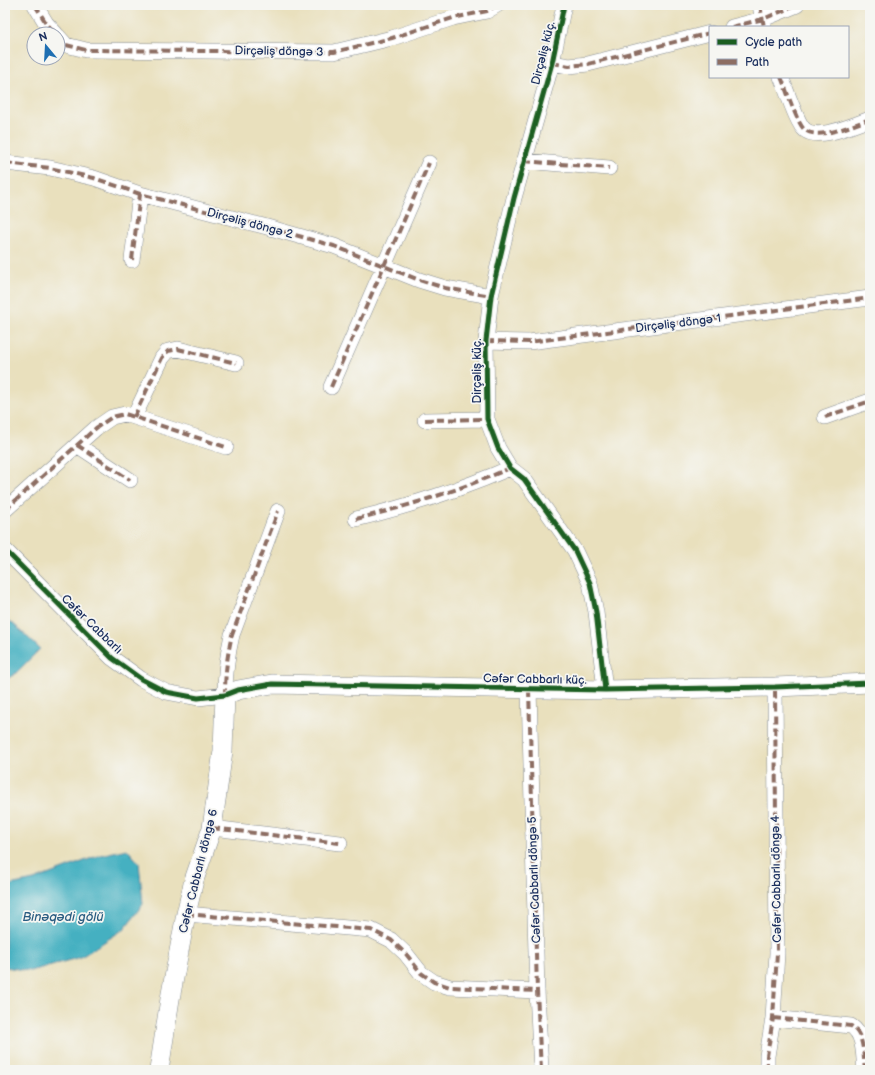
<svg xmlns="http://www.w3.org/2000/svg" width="875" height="1075" viewBox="0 0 875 1075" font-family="'Balsamiq Sans',sans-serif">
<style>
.water{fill:#44b0c1;stroke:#307090}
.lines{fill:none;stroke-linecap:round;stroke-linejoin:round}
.minor-casing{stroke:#82888e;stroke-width:16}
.tertiary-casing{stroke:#82888e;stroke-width:20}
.minor{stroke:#fff;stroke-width:15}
.tertiary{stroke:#fff;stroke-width:19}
.quiet{stroke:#8d6e63;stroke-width:4;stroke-dasharray:8 4;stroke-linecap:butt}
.cycleway-casing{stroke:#f6f6f2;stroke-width:8}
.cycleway{stroke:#1b5e20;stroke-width:5}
.labels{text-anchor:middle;stroke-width:3.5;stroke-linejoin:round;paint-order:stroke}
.street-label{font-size:12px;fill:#1b2f5e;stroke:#f6f6f2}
.water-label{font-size:13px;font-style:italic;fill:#295c81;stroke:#f6f6f2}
</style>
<rect width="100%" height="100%" fill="#f6f6f2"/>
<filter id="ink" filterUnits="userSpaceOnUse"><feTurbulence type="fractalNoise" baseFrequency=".025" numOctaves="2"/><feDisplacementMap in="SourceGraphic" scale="8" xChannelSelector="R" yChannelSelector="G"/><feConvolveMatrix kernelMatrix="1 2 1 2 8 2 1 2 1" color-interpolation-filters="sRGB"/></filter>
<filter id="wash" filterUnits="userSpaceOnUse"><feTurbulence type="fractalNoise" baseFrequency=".012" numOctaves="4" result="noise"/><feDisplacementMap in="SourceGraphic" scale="16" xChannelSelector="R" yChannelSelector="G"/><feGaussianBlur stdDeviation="0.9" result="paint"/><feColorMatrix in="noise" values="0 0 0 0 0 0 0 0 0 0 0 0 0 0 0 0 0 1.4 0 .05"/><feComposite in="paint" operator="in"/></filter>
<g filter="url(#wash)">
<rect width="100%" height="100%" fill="#e9e0bd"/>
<!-- water -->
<path class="water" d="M 5,617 L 18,628 L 40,649 L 15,674 L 5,680 Z
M 127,849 L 139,863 L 143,904 L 124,929 L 81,957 L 30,971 L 5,967 L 5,886 L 34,880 L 100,855 Z"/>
</g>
<g filter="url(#ink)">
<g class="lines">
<defs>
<path id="minor" d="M 35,5 L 46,23 L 56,34
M 564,5 L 552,63 L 514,198 L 491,296 L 486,341 L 487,419 L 498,448 L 510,468 L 524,479 L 575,551 L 590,583 L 596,612 L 605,690
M 760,5 L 764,27
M 732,27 L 763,19 L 797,5
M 58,36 L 66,45 L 86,50 L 334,52 L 392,38 L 453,18 L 487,11 L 497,5
M 552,63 L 569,66 L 588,64 L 710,33
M 781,77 C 786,88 797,124 805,130 C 819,141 855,124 870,119
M 524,161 L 609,168
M 5,163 L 50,168 L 94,178 L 140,194 L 267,227 L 334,246 L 419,280 L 445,288 L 491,296
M 132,260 L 140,194
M 486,341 L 529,342 L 870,298
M 331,387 L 429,163
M 134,417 L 162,358 L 168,351 L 178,349 L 236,363
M 825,417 L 870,401
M 425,420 L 487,419
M 77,445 L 130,480
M 5,510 L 96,428 L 112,417 L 125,414 L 226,447
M 356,519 C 409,506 460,490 510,468
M 5,550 L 112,658 L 141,679 L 166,692 L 198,698 L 225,695 C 225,675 227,656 232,635 L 278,511
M 529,689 L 537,991 L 541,1070
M 212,828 L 340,843
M 186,914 L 371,930 L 391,940 L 406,954 L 421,973 L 434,982 L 450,987 L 537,991
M 773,1018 L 851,1026 C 865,1035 863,1055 865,1070
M 767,1070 L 767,1056 L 773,1018 L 777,953 L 775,687"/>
<path id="tertiary" d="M 159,1070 L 170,999 L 186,914 L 194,880 L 212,828 L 223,751 L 225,695 L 238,690 L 272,684 L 605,690 L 775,687 L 870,683"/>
</defs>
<!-- minor casing -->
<use href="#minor" class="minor-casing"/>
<!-- tertiary casing -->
<use href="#tertiary" class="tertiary-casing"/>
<!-- minor -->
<use href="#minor" class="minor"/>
<!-- tertiary -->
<use href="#tertiary" class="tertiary"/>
<!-- quiet -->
<path class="quiet" d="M 35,5 L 46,23 L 56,34
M 760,5 L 764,27
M 732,27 L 763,19 L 797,5
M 58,36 L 66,45 L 86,50 L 334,52 L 392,38 L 453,18 L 487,11 L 497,5
M 552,63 L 569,66 L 588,64 L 710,33
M 781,77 C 786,88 797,124 805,130 C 819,141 855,124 870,119
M 524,161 L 609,168
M 5,163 L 50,168 L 94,178 L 140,194 L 267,227 L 334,246 L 419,280 L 445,288 L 491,296
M 132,260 L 140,194
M 486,341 L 529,342 L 870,298
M 331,387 L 429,163
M 134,417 L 162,358 L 168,351 L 178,349 L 236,363
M 825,417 L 870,401
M 425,420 L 487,419
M 77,445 L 130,480
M 5,510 L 96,428 L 112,417 L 125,414 L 226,447
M 356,519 C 409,506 460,490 510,468
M 529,689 L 537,991 L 541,1070
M 224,696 L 225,695 C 225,675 227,656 232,635 L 278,511
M 212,828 L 340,843
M 186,914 L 371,930 L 391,940 L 406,954 L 421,973 L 434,982 L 450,987 L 537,991
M 773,1018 L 851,1026 C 865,1035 863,1055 865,1070
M 767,1070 L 767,1056 L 773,1018 L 777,953 L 775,687"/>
<defs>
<path id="cycleway" d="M 564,5 L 552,63 L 514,198 L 491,296 L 486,341 L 487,419 L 498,448 L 510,468 L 524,479 L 575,551 L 590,583 L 596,612 L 605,690
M 5,550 L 112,658 L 141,679 L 166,692 L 198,698 L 225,695 L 238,690 L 272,684 L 605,690 L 775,687 L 870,683"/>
</defs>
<!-- cycleway casing -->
<use href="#cycleway" class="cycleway-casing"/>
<!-- cycleway -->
<use href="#cycleway" class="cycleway"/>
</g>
</g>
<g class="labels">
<!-- street labels -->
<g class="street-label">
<text transform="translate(279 51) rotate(1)" y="4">Dirçəliş döngə 3</text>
<text transform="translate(543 53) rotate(-76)" y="4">Dirçəliş küç.</text>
<text transform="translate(250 223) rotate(15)" y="4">Dirçəliş döngə 2</text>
<text transform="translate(678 323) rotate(-7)" y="4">Dirçəliş döngə 1</text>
<text transform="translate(477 371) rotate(-90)" y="4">Dirçəliş küç.</text>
<text transform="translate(92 624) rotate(44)" y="4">Cəfər Cabbarlı</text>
<text transform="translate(535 679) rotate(1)" y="4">Cəfər Cabbarlı küç.</text>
<text transform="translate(198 871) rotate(-76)" y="4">Cəfər Cabbarlı döngə 6</text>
<text transform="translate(776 879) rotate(-91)" y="4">Cəfər Cabbarlı döngə 4</text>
<text transform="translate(534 880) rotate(-92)" y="4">Cəfər Cabbarlı döngə 5</text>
</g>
<!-- water labels -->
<g class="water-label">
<text x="63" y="921">Binəqədi gölü</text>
</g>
</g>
<!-- margin -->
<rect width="875" height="1075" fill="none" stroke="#f6f6f2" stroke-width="20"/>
<!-- legend -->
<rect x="709" y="26" width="140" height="52" fill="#f6f6f2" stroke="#9ea6b7"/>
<rect x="717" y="39" width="20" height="6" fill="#1b5e20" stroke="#9ea6b7"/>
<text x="745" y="46" font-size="12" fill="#1b2f5e">Cycle path</text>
<rect x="717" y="59" width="20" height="6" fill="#8d6e63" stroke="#9ea6b7"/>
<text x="745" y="66" font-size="12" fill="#1b2f5e">Path</text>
<!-- north arrow -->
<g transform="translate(46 46) rotate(342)"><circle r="19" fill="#f6f6f2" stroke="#9ea6b7"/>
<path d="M0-3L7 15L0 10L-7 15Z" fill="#1f6fb2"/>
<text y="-6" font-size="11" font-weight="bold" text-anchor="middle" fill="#1b2f5e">N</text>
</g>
</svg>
